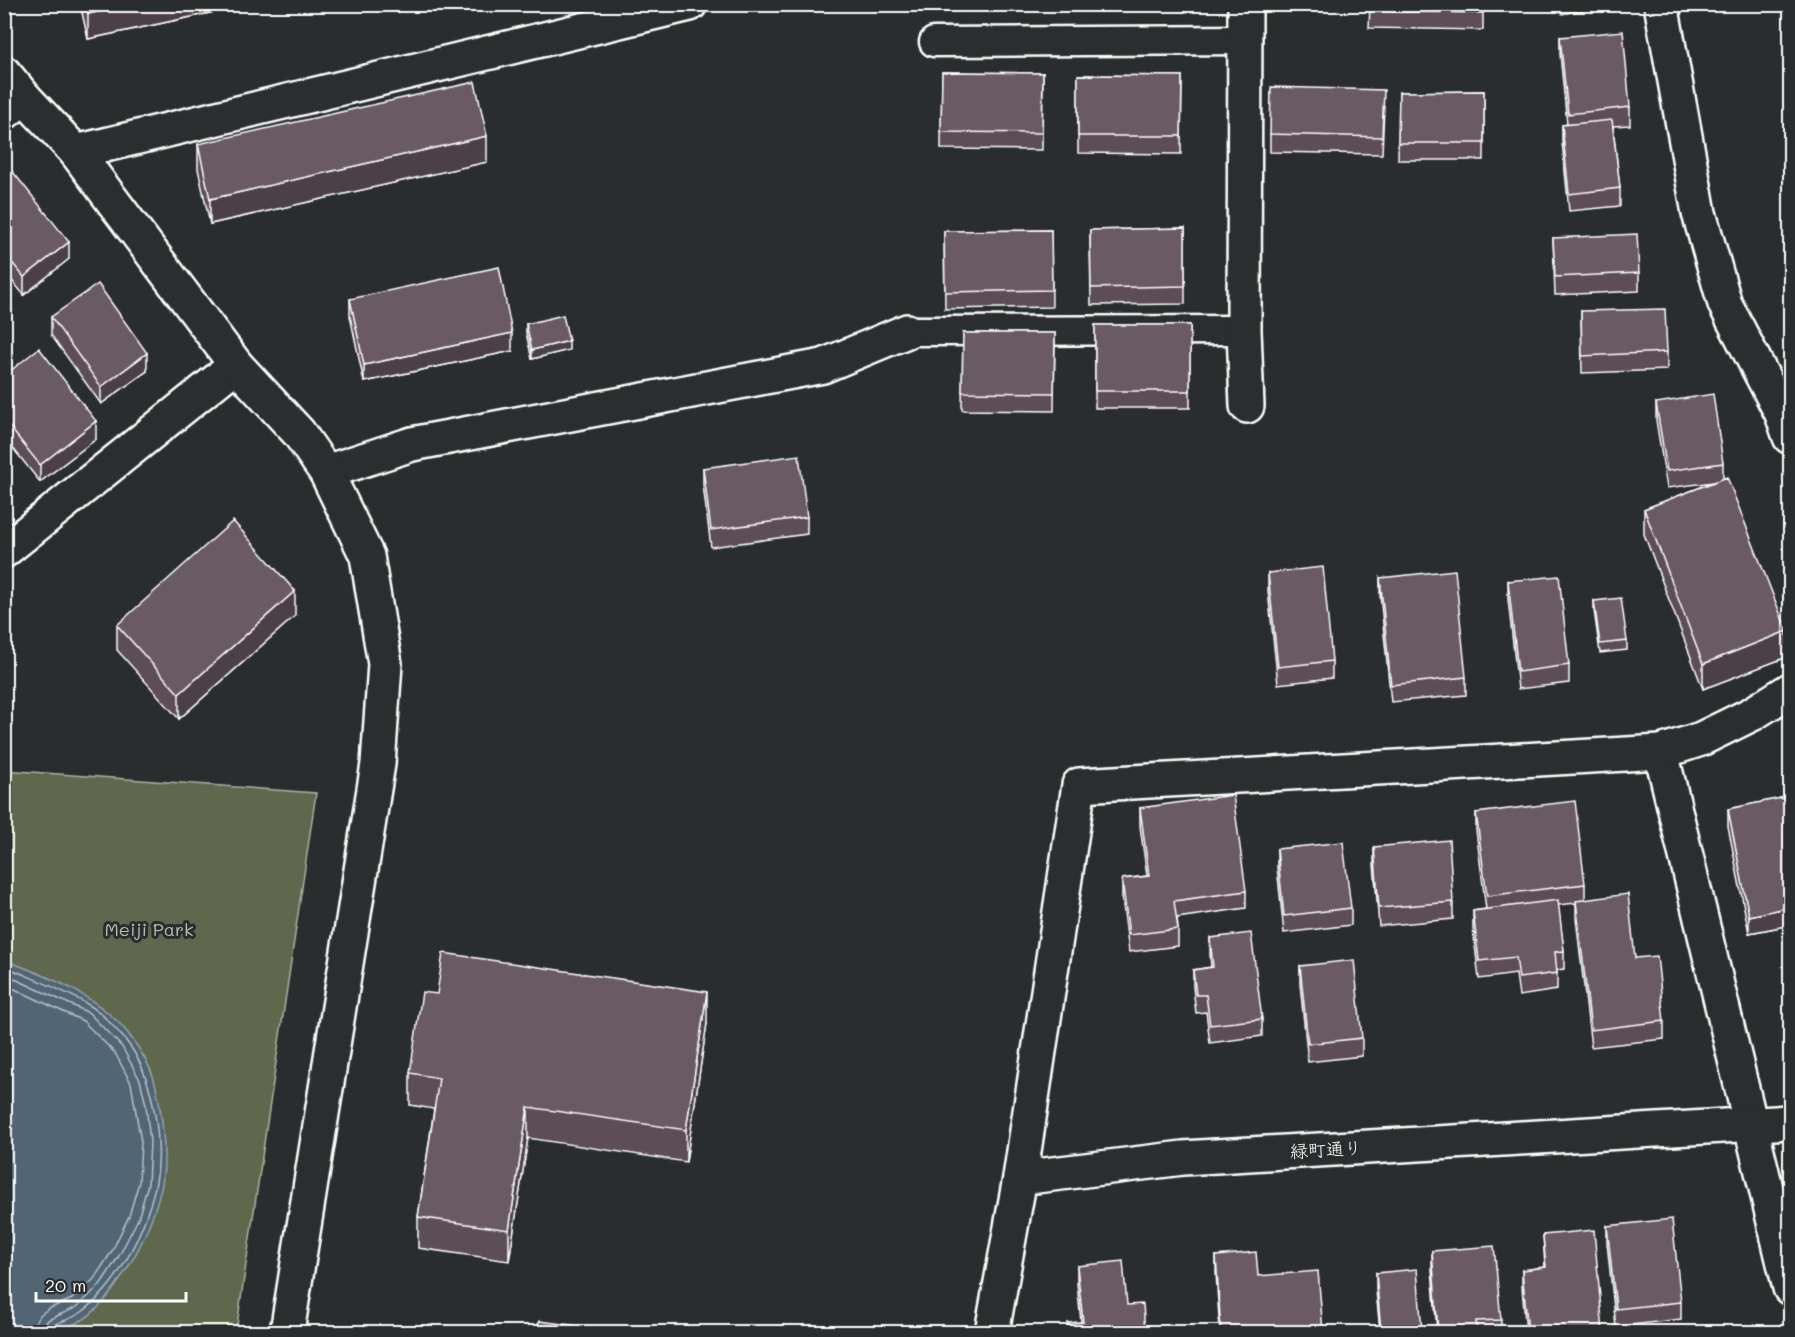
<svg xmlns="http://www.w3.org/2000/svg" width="1795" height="1337" viewBox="0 0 1795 1337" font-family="Mali,'Klee One',sans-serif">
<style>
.green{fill:#5e674e;stroke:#aeb3a6;stroke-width:1.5}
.water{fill:#516575;stroke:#97a3ac;stroke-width:1.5}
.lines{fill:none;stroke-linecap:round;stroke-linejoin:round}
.shore{stroke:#b9c1c8;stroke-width:1.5}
.service-casing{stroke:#fff;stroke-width:33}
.minor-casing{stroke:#fff;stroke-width:38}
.tertiary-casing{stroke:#fff;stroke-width:38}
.service{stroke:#2a2d2e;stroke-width:28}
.minor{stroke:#2a2d2e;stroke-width:33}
.tertiary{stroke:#2a2d2e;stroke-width:33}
.wall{fill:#5c4d56;stroke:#fff;stroke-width:1.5}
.shaded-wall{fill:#4b3f46;stroke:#fff;stroke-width:1.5}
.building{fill:#6b5a64;stroke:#fff;stroke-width:1.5}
.labels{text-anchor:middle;stroke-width:6;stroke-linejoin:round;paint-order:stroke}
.park-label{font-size:18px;fill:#b7bbaf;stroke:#2a2d2e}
.street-label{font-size:18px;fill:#fff;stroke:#2a2d2e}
</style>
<rect width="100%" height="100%" fill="#2a2d2e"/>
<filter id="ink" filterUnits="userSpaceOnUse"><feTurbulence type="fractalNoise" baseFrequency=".0167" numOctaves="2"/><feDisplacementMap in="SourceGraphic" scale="12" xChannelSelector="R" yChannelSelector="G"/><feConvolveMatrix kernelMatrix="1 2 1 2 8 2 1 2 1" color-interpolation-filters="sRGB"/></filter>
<g filter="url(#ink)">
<!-- green -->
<path class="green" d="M 4,770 L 316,793 L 236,1332 L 5,1332 Z"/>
<!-- water -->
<path class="water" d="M 4,960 C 51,977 104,998 133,1040 C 140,1050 149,1065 153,1076 C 162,1106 168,1158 161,1189 C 153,1218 142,1246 125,1272 C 114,1289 101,1308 84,1319 C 57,1335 34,1333 5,1332 Z"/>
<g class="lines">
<!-- shore -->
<path class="shore" d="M 4,966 C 33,979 65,990 92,1007 C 102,1013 119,1032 127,1042 C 154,1076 164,1146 155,1187 C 144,1232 120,1284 82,1312 C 74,1318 62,1321 53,1325 L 50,1332
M 4,974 L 89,1013 L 122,1047 L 140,1080 L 146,1105 L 150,1142 L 148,1184 L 138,1219 L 119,1256 L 100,1285 L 77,1307 L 48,1320 L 44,1326 L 43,1332
M 4,984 L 83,1021 L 115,1053 L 131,1083 L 141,1142 L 139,1182 L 129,1216 L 112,1251 L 94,1279 L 72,1299 L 48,1309 L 40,1315 L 35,1323 L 34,1332"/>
<defs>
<path id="service" d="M 934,42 L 1245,40
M 907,331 L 1244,330"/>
<path id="minor" d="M 1245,4 L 1244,330 L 1247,406
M 1661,4 L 1699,213 L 1725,304 L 1782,414 L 1790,437
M 4,113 L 24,97
M 76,152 L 690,4
M 326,472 L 412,444 L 823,366 L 907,331
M 4,551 L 236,365
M 1661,752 L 1790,1288"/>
<path id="tertiary" d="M 4,73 L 24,97 L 76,152 L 236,365 L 299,433 L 326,472 L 367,556 L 385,664 L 378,764 L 287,1332
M 1020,1178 L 1183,1158 L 1790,1122
M 992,1332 L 1020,1178 L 1079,785 L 1661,752 L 1701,739 L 1752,714 L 1790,690"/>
</defs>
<!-- service casing -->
<use href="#service" class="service-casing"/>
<!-- minor casing -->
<use href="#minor" class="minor-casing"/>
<!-- tertiary casing -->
<use href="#tertiary" class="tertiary-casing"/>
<!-- service -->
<use href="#service" class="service"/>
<!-- minor -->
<use href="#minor" class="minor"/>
<!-- tertiary -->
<use href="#tertiary" class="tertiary"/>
</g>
<!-- wall -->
<path class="wall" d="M 80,4 L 252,4 L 88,39 Z
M 1370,4 L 1483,4 L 1483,30 L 1369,28 Z
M 1560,4 L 1618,4 L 1562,14 Z
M 1560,37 L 1630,107 L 1630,125 L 1613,126 L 1620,188 L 1620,206 L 1569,211 L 1562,142 L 1562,125 L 1567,124 L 1560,54 Z
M 942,72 L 1043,73 L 1042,150 L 941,149 Z
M 1078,75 L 1182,76 L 1181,154 L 1078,153 Z
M 1484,91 L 1484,160 L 1398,160 L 1399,92 Z
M 1384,107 L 1382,154 L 1270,152 L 1270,134 Z
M 198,144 L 487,162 L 210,224 L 198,169 Z
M 4,179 L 69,259 L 24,295 L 4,271 Z
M 1185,228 L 1185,304 L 1091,305 L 1090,230 Z
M 1051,230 L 1052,307 L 945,309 L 944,231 Z
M 1553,238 L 1639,273 L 1639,291 L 1555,295 Z
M 350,299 L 512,351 L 364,382 L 350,316 Z
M 1581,311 L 1667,352 L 1667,370 L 1582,373 Z
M 51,317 L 147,371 L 101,404 L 51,335 Z
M 526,324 L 569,350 L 532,359 L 526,333 Z
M 1095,325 L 1190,325 L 1190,408 L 1095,408 Z
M 963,333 L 1055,333 L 1054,411 L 962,410 Z
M 4,376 L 96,439 L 40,482 L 4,437 Z
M 1656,403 L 1723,463 L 1723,478 L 1787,657 L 1703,689 L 1644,534 L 1644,509 L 1714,482 L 1667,488 L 1656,420 Z
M 703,468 L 807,517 L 807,534 L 711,547 L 703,485 Z
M 1268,573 L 1332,661 L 1332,678 L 1278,684 L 1268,591 Z
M 1380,578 L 1466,677 L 1466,695 L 1391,702 L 1380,595 Z
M 1508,581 L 1569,665 L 1569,683 L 1518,689 L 1508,599 Z
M 1594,601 L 1627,641 L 1627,650 L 1600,653 L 1594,610 Z
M 295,616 L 179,719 L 117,650 L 117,625 Z
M 1791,796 L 1791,925 L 1749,933 L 1728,826 L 1728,809 Z
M 1140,808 L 1246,891 L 1246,908 L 1177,918 L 1178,929 L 1178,946 L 1129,952 L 1122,897 L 1122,879 L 1147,876 L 1140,826 Z
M 1476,813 L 1585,884 L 1585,899 L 1635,958 L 1664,1021 L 1664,1039 L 1591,1047 L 1576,918 L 1576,903 L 1558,905 L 1564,951 L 1564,969 L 1557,970 L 1557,990 L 1519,996 L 1516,974 L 1479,979 L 1473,928 L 1473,911 L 1486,909 L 1476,830 Z
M 1374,847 L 1453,902 L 1453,919 L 1379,926 L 1374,864 Z
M 1277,849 L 1351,908 L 1351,925 L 1284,933 L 1277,867 Z
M 1210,938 L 1262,1019 L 1262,1036 L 1210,1043 L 1206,1012 L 1196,1013 L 1193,987 L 1193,970 L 1211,967 L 1210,955 Z
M 1300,966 L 1362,1038 L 1362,1056 L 1308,1062 L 1300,984 Z
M 707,1023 L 686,1162 L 528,1138 L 509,1261 L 418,1248 L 418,1217 L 434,1109 L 410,1105 L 410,1073 Z
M 1607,1226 L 1681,1302 L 1681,1319 L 1616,1327 L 1607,1243 Z
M 1543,1235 L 1603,1332 L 1526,1332 L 1522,1287 L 1522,1270 L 1545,1267 Z
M 1432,1251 L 1501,1320 L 1501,1332 L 1437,1332 L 1432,1269 Z
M 1216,1256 L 1258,1276 L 1323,1332 L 1220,1332 L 1216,1273 Z
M 1077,1266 L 1127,1305 L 1145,1332 L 1068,1332 L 1068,1323 L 1081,1322 L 1077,1283 Z
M 1376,1273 L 1422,1332 L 1380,1332 L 1376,1290 Z"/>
<!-- shaded-wall -->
<path class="shaded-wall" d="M 134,4 L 252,4 L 88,39 L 88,14 Z
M 487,136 L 487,162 L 210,224 L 210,199 Z
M 69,242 L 69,259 L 24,295 L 24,277 Z
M 512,333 L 512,351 L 364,382 L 364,365 Z
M 569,341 L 569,350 L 532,359 L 532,350 Z
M 147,353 L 147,371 L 101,404 L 101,387 Z
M 96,421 L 96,439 L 40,482 L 40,465 Z
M 295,591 L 295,616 L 179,719 L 179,694 Z
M 1787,631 L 1787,657 L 1703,689 L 1703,664 Z
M 1791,907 L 1791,925 L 1749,933 L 1749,916 Z
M 707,992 L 707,1023 L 686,1162 L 686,1130 Z
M 528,1107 L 528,1138 L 509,1261 L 509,1230 Z"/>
<!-- building -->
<path class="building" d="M 86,4 L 134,4 L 88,14 Z
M 1370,4 L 1483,4 L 1483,13 L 1369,11 Z
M 1623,31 L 1630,107 L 1568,114 L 1560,37 Z
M 942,72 L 1043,73 L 1042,133 L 941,132 Z
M 1078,75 L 1182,76 L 1181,136 L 1078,136 Z
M 475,82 L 487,136 L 210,199 L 198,144 Z
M 1271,87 L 1384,90 L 1382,137 L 1270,134 Z
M 1484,91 L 1484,143 L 1398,143 L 1399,92 Z
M 1612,120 L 1620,188 L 1569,194 L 1562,125 Z
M 13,172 L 69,242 L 24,277 L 4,253 L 4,179 Z
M 1185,228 L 1185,286 L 1091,288 L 1090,230 Z
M 1051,230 L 1052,290 L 945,292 L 944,231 Z
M 1637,234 L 1639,273 L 1555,277 L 1553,238 Z
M 499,267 L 512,333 L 364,365 L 350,299 Z
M 98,284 L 147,353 L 101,387 L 51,317 Z
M 1665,309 L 1667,352 L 1582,356 L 1581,311 Z
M 563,315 L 569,341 L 532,350 L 526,324 Z
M 1095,325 L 1190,325 L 1190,391 L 1095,391 Z
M 963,333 L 1055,333 L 1054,393 L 962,392 Z
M 39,348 L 96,421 L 40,465 L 4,420 L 4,376 Z
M 1713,394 L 1723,463 L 1667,471 L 1656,403 Z
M 799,455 L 807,517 L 711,530 L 703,468 Z
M 1727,477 L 1787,631 L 1703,664 L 1644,509 Z
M 233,521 L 295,591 L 179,694 L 117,625 Z
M 1323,567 L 1332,661 L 1278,667 L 1268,573 Z
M 1455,570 L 1466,677 L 1391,685 L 1380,578 Z
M 1559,576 L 1569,665 L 1518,672 L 1508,581 Z
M 1621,598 L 1627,641 L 1600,644 L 1594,601 Z
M 1233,795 L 1246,891 L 1174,901 L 1178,929 L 1129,935 L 1122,879 L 1149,876 L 1140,808 Z
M 1791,796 L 1791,907 L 1749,916 L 1728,809 Z
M 1575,801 L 1585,884 L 1487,896 L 1476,813 Z
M 1449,840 L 1453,902 L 1379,908 L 1374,847 Z
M 1343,842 L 1351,908 L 1284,916 L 1277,849 Z
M 1628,894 L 1635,958 L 1657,956 L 1664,1021 L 1591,1030 L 1576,901 Z
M 1558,900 L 1564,951 L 1555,952 L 1557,973 L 1519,978 L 1516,957 L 1479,961 L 1473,911 Z
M 1251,933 L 1262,1019 L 1210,1025 L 1206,995 L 1196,995 L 1193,970 L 1213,967 L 1210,938 Z
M 443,953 L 707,992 L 686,1130 L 528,1107 L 509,1230 L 418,1217 L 439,1078 L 410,1073 L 422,992 L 437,994 Z
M 1354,960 L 1362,1038 L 1308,1044 L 1300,966 Z
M 1672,1219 L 1681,1302 L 1616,1309 L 1607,1226 Z
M 1594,1230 L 1603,1332 L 1528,1332 L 1522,1270 L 1546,1267 L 1543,1235 Z
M 1494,1246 L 1501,1320 L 1476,1321 L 1477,1332 L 1438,1332 L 1432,1251 Z
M 1256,1252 L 1258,1276 L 1318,1271 L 1323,1332 L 1221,1332 L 1216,1256 Z
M 1123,1261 L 1127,1305 L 1143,1304 L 1145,1332 L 1069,1332 L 1068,1323 L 1083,1322 L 1077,1266 Z
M 1417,1269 L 1422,1332 L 1381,1332 L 1376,1273 Z
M 539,1321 L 628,1332 L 537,1332 Z
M 808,1329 L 828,1332 L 807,1332 Z"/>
</g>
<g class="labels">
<!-- park labels -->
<g class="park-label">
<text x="149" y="936">Meiji Park</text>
</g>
<!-- street labels -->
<g class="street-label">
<text transform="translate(1326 1150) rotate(-3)" y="6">緑町通り</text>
</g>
</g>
<!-- margin -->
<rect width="1795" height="1337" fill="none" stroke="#2a2d2e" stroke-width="24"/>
<rect x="12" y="12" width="1771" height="1313" fill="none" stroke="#fff" stroke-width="2" filter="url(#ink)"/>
<!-- scale -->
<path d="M36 1292v9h150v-9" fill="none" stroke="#ffffff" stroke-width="3"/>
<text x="45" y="1292" font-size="18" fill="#ffffff" stroke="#2a2d2e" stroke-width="4.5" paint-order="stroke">20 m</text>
</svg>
